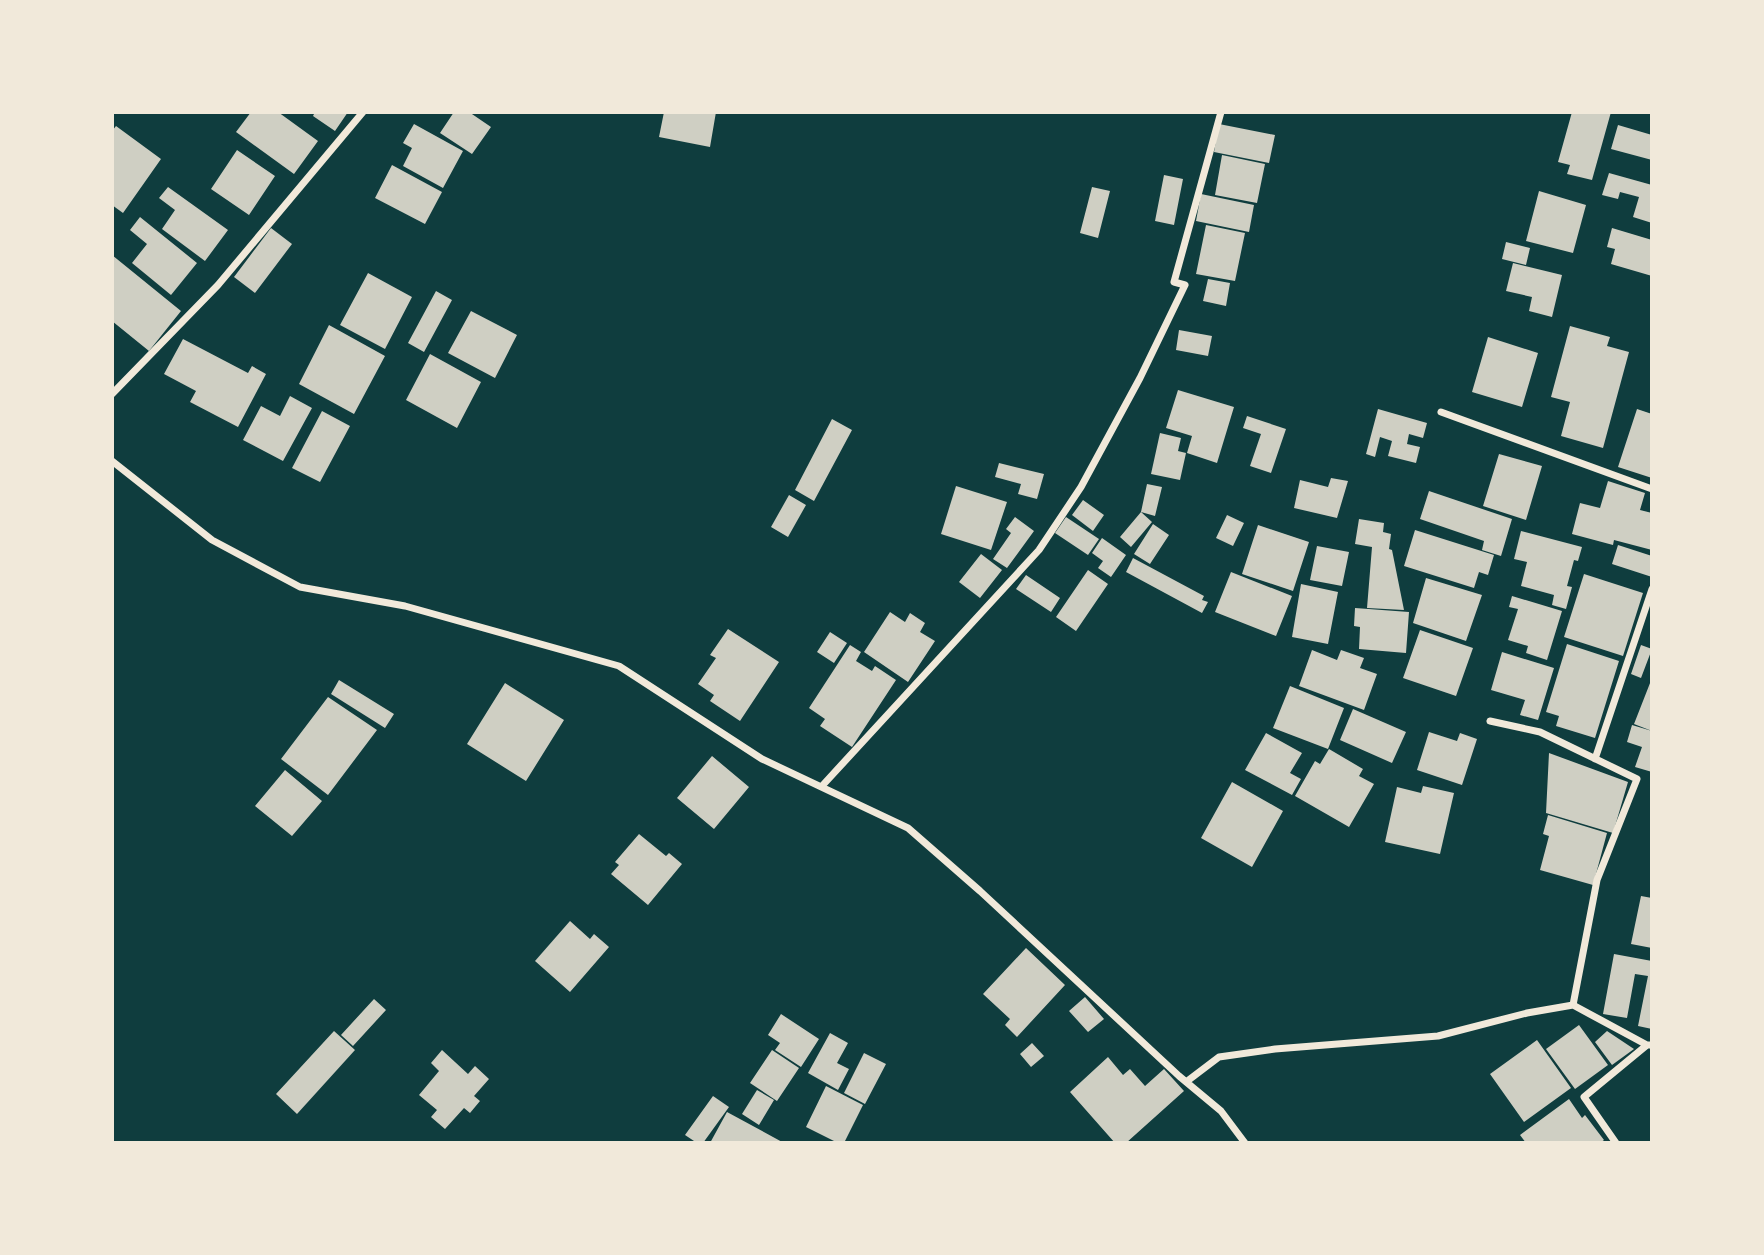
<svg xmlns="http://www.w3.org/2000/svg" width="1764" height="1255" viewBox="0 0 1764 1255" font-family="'Roboto Condensed',sans-serif">
<style>
.building{fill:#cfcfc3}
.lines{fill:none;stroke-linecap:round;stroke-linejoin:round}
.minor{stroke:#f1e9da;stroke-width:7}
</style>
<rect width="100%" height="100%" fill="#0f3d3e"/>
<!-- building -->
<path class="building" d="M 251,112 L 278,112 L 318,141 L 294,174 L 236,132 Z
M 315,112 L 348,112 L 335,131 L 313,116 Z
M 454,112 L 469,112 L 491,127 L 472,154 L 440,133 Z
M 664,112 L 716,112 L 710,147 L 659,137 Z
M 1572,112 L 1611,112 L 1592,180 L 1567,174 L 1570,165 L 1558,162 Z
M 414,124 L 463,151 L 443,188 L 403,166 L 412,148 L 403,143 Z
M 1219,124 L 1275,135 L 1269,163 L 1214,152 Z
M 1618,125 L 1652,135 L 1652,160 L 1611,149 Z
M 116,126 L 161,159 L 123,213 L 112,205 L 114,198 L 112,196 L 112,131 Z
M 237,150 L 275,176 L 249,215 L 211,189 Z
M 1222,155 L 1265,164 L 1257,203 L 1215,195 Z
M 392,165 L 442,192 L 425,224 L 375,198 Z
M 1609,173 L 1652,185 L 1652,223 L 1633,217 L 1639,197 L 1620,192 L 1618,199 L 1602,195 Z
M 1164,175 L 1183,179 L 1174,225 L 1155,221 Z
M 168,187 L 228,230 L 205,261 L 162,229 L 175,210 L 159,198 Z
M 1092,187 L 1110,191 L 1098,238 L 1080,233 Z
M 1539,191 L 1586,205 L 1573,253 L 1526,241 Z
M 1201,194 L 1254,205 L 1249,232 L 1196,221 Z
M 140,217 L 197,263 L 171,295 L 132,263 L 147,244 L 130,230 Z
M 1206,225 L 1245,233 L 1235,281 L 1196,274 Z
M 271,228 L 292,244 L 255,293 L 234,277 Z
M 1612,228 L 1652,240 L 1652,276 L 1611,264 L 1615,249 L 1607,247 Z
M 1506,242 L 1530,248 L 1526,265 L 1502,259 Z
M 112,255 L 181,311 L 149,351 L 112,321 Z
M 1513,263 L 1562,275 L 1552,317 L 1529,311 L 1532,297 L 1506,291 Z
M 368,273 L 412,297 L 385,349 L 340,325 Z
M 1208,279 L 1230,283 L 1226,306 L 1203,301 Z
M 436,291 L 452,300 L 424,352 L 408,343 Z
M 471,311 L 517,335 L 495,378 L 448,353 Z
M 329,325 L 385,356 L 354,414 L 299,384 Z
M 1570,326 L 1610,337 L 1607,346 L 1629,352 L 1603,448 L 1561,436 L 1570,402 L 1551,397 Z
M 1179,330 L 1212,336 L 1208,356 L 1176,350 Z
M 1488,337 L 1538,353 L 1522,407 L 1472,392 Z
M 183,339 L 248,373 L 252,366 L 266,374 L 238,427 L 190,402 L 196,391 L 164,374 Z
M 430,354 L 481,382 L 457,428 L 406,400 Z
M 1178,390 L 1234,407 L 1217,463 L 1187,453 L 1192,436 L 1166,428 Z
M 290,396 L 312,408 L 283,461 L 243,440 L 261,406 L 280,416 Z
M 1378,409 L 1427,423 L 1423,438 L 1409,434 L 1407,444 L 1420,447 L 1416,463 L 1388,456 L 1392,441 L 1380,437 L 1375,457 L 1366,454 Z
M 1637,409 L 1652,414 L 1652,478 L 1618,467 Z
M 322,411 L 350,426 L 320,482 L 292,468 Z
M 1247,416 L 1286,429 L 1271,473 L 1250,466 L 1261,434 L 1243,428 Z
M 832,419 L 852,430 L 814,501 L 795,490 Z
M 1160,433 L 1181,438 L 1178,451 L 1186,453 L 1180,480 L 1151,474 Z
M 1499,454 L 1542,466 L 1526,520 L 1483,506 Z
M 999,463 L 1044,474 L 1037,499 L 1018,494 L 1021,484 L 995,477 Z
M 1331,478 L 1348,481 L 1337,518 L 1294,508 L 1300,480 L 1328,487 Z
M 1608,481 L 1645,493 L 1640,510 L 1652,513 L 1652,550 L 1614,540 L 1613,545 L 1572,534 L 1580,503 L 1600,508 Z
M 1147,484 L 1162,487 L 1155,516 L 1141,512 L 1152,522 L 1131,547 L 1120,537 L 1141,512 Z
M 956,486 L 1007,502 L 991,550 L 941,534 Z
M 1429,491 L 1512,519 L 1501,556 L 1482,550 L 1484,541 L 1420,519 Z
M 789,495 L 806,505 L 788,537 L 771,527 Z
M 1083,500 L 1104,515 L 1093,531 L 1072,515 Z
M 1227,515 L 1244,523 L 1233,546 L 1216,538 Z
M 1015,517 L 1034,531 L 1007,568 L 993,559 L 1011,533 L 1006,529 Z
M 1066,517 L 1099,539 L 1088,555 L 1055,533 Z
M 1359,519 L 1384,523 L 1383,532 L 1391,534 L 1389,549 L 1392,550 L 1404,610 L 1367,608 L 1372,547 L 1355,544 Z
M 1153,524 L 1169,535 L 1150,564 L 1134,554 Z
M 1258,525 L 1309,542 L 1293,591 L 1242,574 Z
M 1415,530 L 1494,555 L 1488,575 L 1479,572 L 1474,588 L 1404,566 Z
M 1521,531 L 1582,547 L 1578,561 L 1574,560 L 1567,586 L 1572,587 L 1566,609 L 1552,605 L 1554,595 L 1521,586 L 1527,562 L 1514,559 Z
M 1102,538 L 1126,555 L 1111,577 L 1098,568 L 1103,561 L 1092,553 Z
M 1618,545 L 1652,556 L 1652,577 L 1612,564 Z
M 1317,546 L 1349,552 L 1342,586 L 1310,580 Z
M 981,554 L 1002,570 L 980,598 L 959,582 Z
M 1133,558 L 1204,596 L 1202,600 L 1208,602 L 1202,613 L 1126,572 Z
M 1088,570 L 1108,584 L 1076,631 L 1056,617 Z
M 1231,572 L 1292,596 L 1276,636 L 1215,612 Z
M 1584,574 L 1643,593 L 1623,656 L 1564,637 Z
M 1026,575 L 1060,598 L 1051,612 L 1016,589 Z
M 1426,578 L 1482,595 L 1466,641 L 1413,623 Z
M 1301,584 L 1338,592 L 1328,644 L 1292,637 Z
M 1512,596 L 1562,611 L 1547,660 L 1526,653 L 1528,646 L 1508,640 L 1518,609 L 1509,607 Z
M 1355,608 L 1409,612 L 1406,653 L 1359,649 L 1360,627 L 1354,626 Z
M 890,612 L 905,622 L 910,613 L 925,623 L 920,632 L 935,641 L 908,682 L 864,652 Z
M 728,629 L 779,662 L 740,721 L 710,701 L 714,695 L 698,684 L 716,658 L 710,655 Z
M 1420,630 L 1473,648 L 1456,696 L 1403,678 Z
M 830,632 L 847,643 L 834,663 L 817,652 Z
M 1567,644 L 1619,661 L 1595,738 L 1556,726 L 1559,716 L 1546,712 Z
M 850,645 L 861,652 L 856,661 L 872,671 L 875,666 L 896,680 L 852,747 L 820,726 L 825,719 L 809,708 Z
M 1641,645 L 1652,649 L 1641,678 L 1631,674 Z
M 1312,650 L 1337,660 L 1341,650 L 1364,658 L 1360,668 L 1377,674 L 1364,710 L 1299,686 Z
M 1502,652 L 1554,668 L 1538,720 L 1520,715 L 1525,700 L 1491,690 Z
M 1652,678 L 1652,731 L 1634,724 Z
M 339,680 L 394,714 L 385,728 L 331,694 Z
M 505,683 L 564,720 L 526,781 L 467,744 Z
M 1290,686 L 1344,708 L 1328,749 L 1273,728 Z
M 328,697 L 377,730 L 328,795 L 281,759 Z
M 1353,709 L 1406,732 L 1392,763 L 1340,740 Z
M 1632,725 L 1652,731 L 1652,772 L 1635,767 L 1642,747 L 1627,742 Z
M 1429,732 L 1457,741 L 1460,733 L 1477,739 L 1462,785 L 1417,770 Z
M 1266,733 L 1302,753 L 1290,773 L 1301,779 L 1292,795 L 1245,770 Z
M 1329,749 L 1363,769 L 1359,776 L 1374,784 L 1349,827 L 1295,796 L 1315,761 L 1320,764 Z
M 1549,753 L 1628,782 L 1613,833 L 1546,813 Z
M 712,756 L 749,787 L 714,829 L 677,798 Z
M 285,770 L 322,801 L 292,836 L 255,806 Z
M 1232,782 L 1283,811 L 1252,867 L 1201,838 Z
M 1423,786 L 1454,793 L 1440,854 L 1385,842 L 1397,787 L 1421,793 Z
M 1548,815 L 1607,833 L 1593,885 L 1540,870 L 1549,836 L 1543,834 Z
M 639,834 L 666,856 L 669,853 L 682,864 L 648,905 L 611,874 L 619,865 L 615,862 Z
M 1641,896 L 1652,898 L 1652,948 L 1631,944 Z
M 570,921 L 590,939 L 594,934 L 609,947 L 570,992 L 535,961 Z
M 1026,948 L 1065,985 L 1017,1037 L 1005,1025 L 1010,1019 L 983,994 Z
M 1614,954 L 1652,961 L 1652,1029 L 1638,1026 L 1648,976 L 1635,974 L 1627,1018 L 1603,1014 Z
M 1085,997 L 1104,1019 L 1088,1032 L 1069,1011 Z
M 374,999 L 386,1010 L 353,1046 L 341,1035 Z
M 781,1014 L 819,1039 L 801,1067 L 775,1050 L 780,1043 L 768,1035 Z
M 1579,1025 L 1608,1065 L 1575,1089 L 1546,1049 Z
M 334,1031 L 355,1050 L 297,1114 L 276,1094 Z
M 1607,1031 L 1634,1049 L 1612,1065 L 1595,1042 Z
M 830,1033 L 848,1043 L 837,1063 L 849,1069 L 838,1090 L 808,1073 Z
M 1537,1040 L 1571,1088 L 1524,1122 L 1490,1074 Z
M 1032,1043 L 1044,1056 L 1031,1067 L 1020,1054 Z
M 442,1050 L 468,1074 L 475,1066 L 489,1079 L 474,1096 L 480,1101 L 470,1113 L 464,1108 L 445,1129 L 431,1117 L 437,1110 L 419,1095 L 439,1071 L 431,1063 Z
M 772,1050 L 799,1068 L 777,1101 L 750,1083 Z
M 864,1053 L 886,1064 L 865,1104 L 844,1093 Z
M 1108,1057 L 1123,1075 L 1130,1069 L 1145,1086 L 1164,1069 L 1184,1091 L 1126,1143 L 1115,1143 L 1070,1092 Z
M 826,1086 L 863,1105 L 844,1143 L 838,1143 L 806,1127 Z
M 757,1090 L 774,1100 L 759,1125 L 742,1114 Z
M 713,1096 L 729,1107 L 703,1143 L 697,1143 L 685,1135 Z
M 1569,1099 L 1582,1118 L 1585,1115 L 1604,1140 L 1600,1143 L 1526,1143 L 1520,1135 Z
M 727,1112 L 784,1143 L 710,1143 Z"/>
<g class="lines">
<!-- minor -->
<path class="minor" d="M 112,394 L 218,285 L 363,112
M 1441,412 L 1652,489
M 112,461 L 212,540 L 300,587 L 405,606 L 619,666 L 762,759 L 908,828 L 980,891 L 1179,1076 L 1221,1111 L 1245,1143
M 1490,721 L 1540,732 L 1637,779 L 1597,880 L 1573,1005 L 1647,1045 L 1652,1045
M 1595,759 L 1652,589
M 822,786 L 1039,550 L 1081,487 L 1140,378 L 1185,285 L 1174,282 L 1221,112
M 1186,1082 L 1219,1057 L 1275,1049 L 1438,1036 L 1527,1013 L 1573,1005
M 1616,1143 L 1584,1097 L 1647,1045"/>
</g>
<!-- border -->
<rect width="1764" height="1255" fill="none" stroke="#f1e9da" stroke-width="228"/>
</svg>
